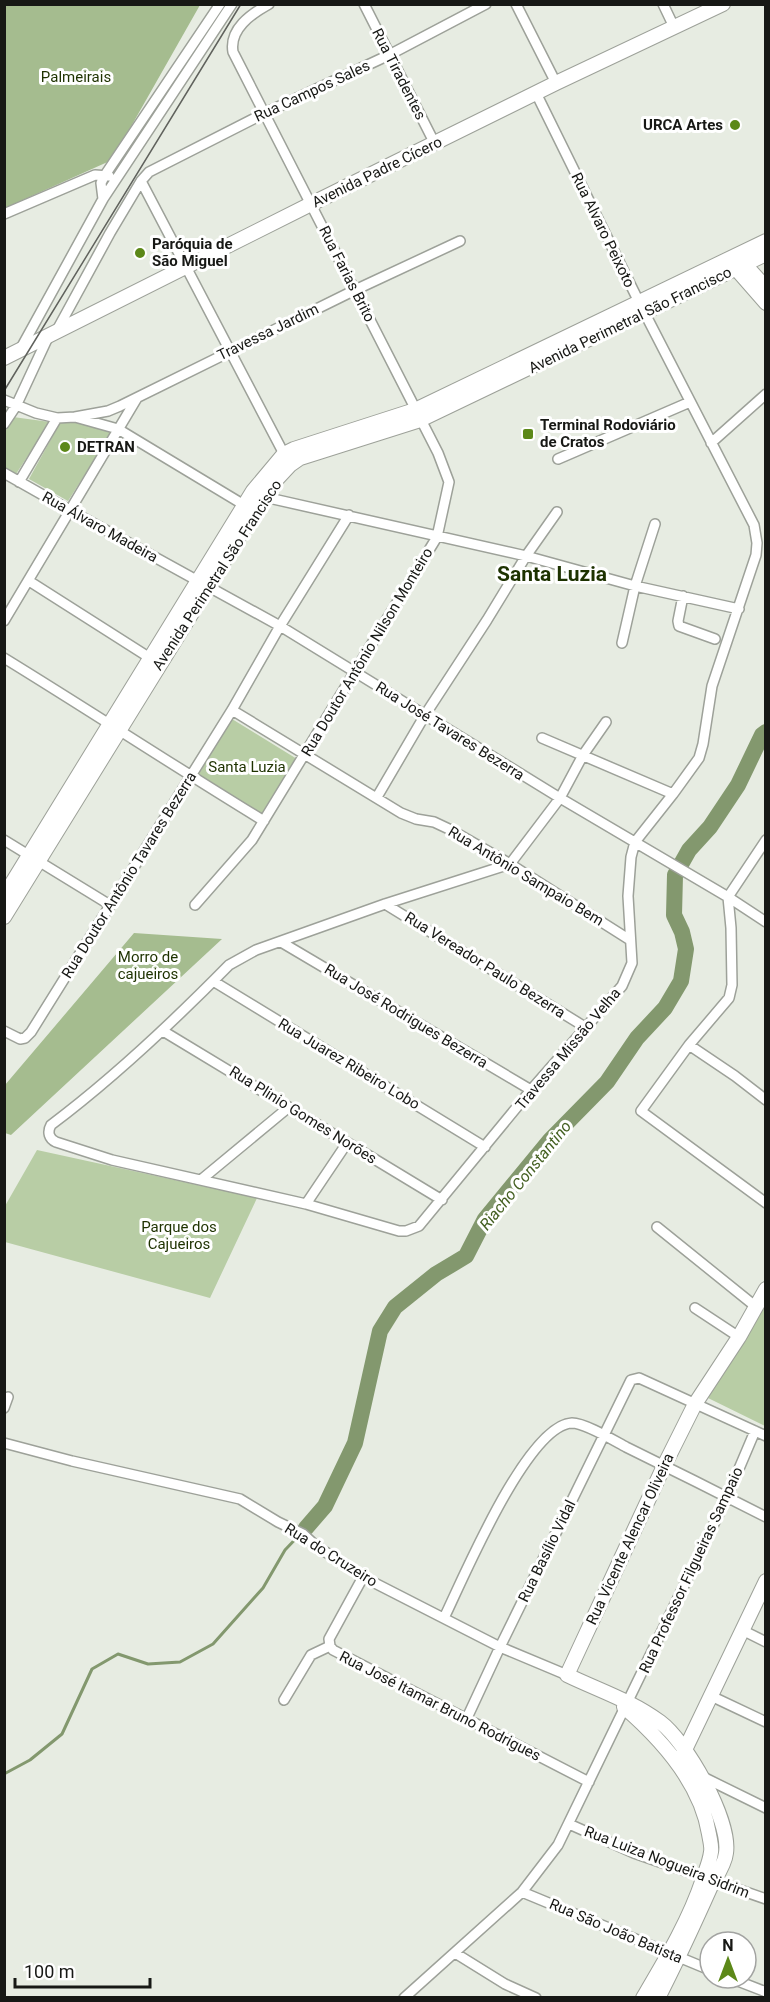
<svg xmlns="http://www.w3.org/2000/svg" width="770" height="2002" viewBox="0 0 770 2002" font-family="Roboto,sans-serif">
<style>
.green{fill:#b8cda5}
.forest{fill:#a5bc8f}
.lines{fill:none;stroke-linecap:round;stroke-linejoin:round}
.stream{stroke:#83986e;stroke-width:3}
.river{stroke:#83986e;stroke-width:16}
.street-casing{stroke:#9da199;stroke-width:12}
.secondary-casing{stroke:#9da199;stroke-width:16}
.street{stroke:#fff;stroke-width:9}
.secondary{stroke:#fff;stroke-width:14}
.tram{stroke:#60625d;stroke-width:1.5}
.poi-dot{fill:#5c8818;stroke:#fff;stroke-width:2}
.labels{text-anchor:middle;stroke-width:6;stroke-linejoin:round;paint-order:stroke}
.street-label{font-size:15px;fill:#171815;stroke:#fff}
.park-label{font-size:15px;fill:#1e3200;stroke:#fff}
.poi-label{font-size:15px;font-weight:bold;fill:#171815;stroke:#fff;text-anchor:start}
.water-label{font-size:16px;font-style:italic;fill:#456122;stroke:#fff}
.district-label{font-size:21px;font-weight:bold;fill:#1d3200;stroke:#fff}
</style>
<rect width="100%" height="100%" fill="#e7ece2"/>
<!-- green -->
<path class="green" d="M 13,417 L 50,422 L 16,474 L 5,468 L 5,432 Z
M 61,421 L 84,424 L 112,432 L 68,501 L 29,479 Z
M 232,719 L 297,759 L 263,815 L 198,775 Z
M 37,1150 L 257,1198 L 210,1298 L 5,1242 L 5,1206 Z
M 765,1304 L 765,1426 L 708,1398 Z"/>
<!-- forest -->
<path class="forest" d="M 4,5 L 200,5 L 112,160 L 5,208 Z
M 134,933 L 222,939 L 11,1135 L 5,1133 L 5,1085 Z"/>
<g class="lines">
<!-- stream -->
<path class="stream" d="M 4,1774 L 30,1760 L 62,1734 L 92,1669 L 118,1654 L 148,1664 L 180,1662 L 213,1644 L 263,1588 L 285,1550 L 306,1528"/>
<!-- river -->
<path class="river" d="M 306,1528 L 325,1506 L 355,1443 L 380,1331 L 395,1307 L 436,1274 L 466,1256 L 485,1219 L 550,1140 L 607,1082 L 637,1038 L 665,1008 L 681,981 L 686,949 L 682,932 L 674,915 L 675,875 L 689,850 L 710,827 L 738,785 L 762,735 L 766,732"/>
<defs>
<path id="street" d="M 364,4 L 435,144
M 516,4 L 556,83
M 663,4 L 674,27
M 536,93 L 639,302 L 754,525 L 757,543 L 756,555 L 712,686 L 703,744 L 699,758 L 673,794 L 635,842 L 631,857 L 628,896 L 632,963 L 622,986 L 531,1090 L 419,1226 L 406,1231 L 399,1231 L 306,1204 L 112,1160 L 56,1142 C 49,1139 47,1132 51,1125 C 115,1077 173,1022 229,965 L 256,950 L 385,904 L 510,864 L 560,798 L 583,755 L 606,722
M 141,181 L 284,454
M 103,199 L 101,183 L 105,175 L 220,4
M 4,214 L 95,175 L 109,176
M 56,332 L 110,233 L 141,181 L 149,172 L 265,113 L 389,55 L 486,4
M 20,350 L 103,199 L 232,4
M 4,400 L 36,413 L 57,418 L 75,417 L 118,429 L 244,505
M 75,417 L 108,411 L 120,406 L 355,290 L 460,241
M 4,424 L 16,406 L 49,335
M 711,443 L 766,394
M 558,459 L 690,402
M 4,473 L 71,511 L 280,626 L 560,798 L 728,897 L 766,922
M 19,482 L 57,418
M 260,496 L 526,556 L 635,586 L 739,609
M 29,581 L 150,658
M 683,596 L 678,621 L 679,626 L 715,639
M 4,621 L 137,398
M 622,643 L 635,586 L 655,524
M 4,658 C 92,712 177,768 264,821
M 232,710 L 401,813 L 416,819 L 434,822 L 451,830 L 510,864 L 630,940
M 542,738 L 673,794
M 377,797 L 425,715 L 487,620 L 526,556 L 557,512
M 4,840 L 110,905
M 766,840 L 728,897 L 731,928 L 732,985 L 729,998 L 689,1045 L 641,1111 L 766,1203
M 385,904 L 585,1027
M 195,905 L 252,840 L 437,537 L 449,482 L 438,453 L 233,52 C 229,29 251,14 269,4
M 281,942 L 531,1090
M 213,981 L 485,1147
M 4,1031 L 20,1039 L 25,1038 L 31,1032 L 232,710 L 280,626 L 349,515
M 163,1031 L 442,1200
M 689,1045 L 735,1076 L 766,1100
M 202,1179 L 289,1107
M 306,1204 L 347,1143
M 657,1227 L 755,1306
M 695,1308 L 739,1337
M 4,1408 L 8,1397
M 4,1443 L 72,1461 L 240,1499 L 278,1522 L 303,1534 L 315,1545 L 363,1577 L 500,1647 L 567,1675
M 363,1577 L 329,1639 L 330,1646 L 333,1650 L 589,1782
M 444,1618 C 463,1579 527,1425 572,1423 C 585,1423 613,1440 626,1447 C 673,1470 719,1493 766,1517
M 742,1630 L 766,1642
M 711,1696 L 766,1722
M 284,1700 L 311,1655 L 330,1646
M 466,1720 L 500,1647 L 631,1380 L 639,1378 L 766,1436
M 703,1777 L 766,1808
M 569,1824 L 634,1853 L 766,1899
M 522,1892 L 710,1970
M 455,1953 L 505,1984 L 536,1998
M 730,1978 L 766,1992
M 404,1998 L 522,1892 L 558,1845 L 727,1497 L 755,1431"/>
<path id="secondary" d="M 739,258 L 766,288
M 731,263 L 766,303
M 4,358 L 311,204 L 556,83 L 723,4
M 4,896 L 253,491 L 284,454 L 294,449 L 415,410 L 766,241
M 4,917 L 263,498 L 276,480 L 290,465 L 300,458 L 420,420 L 766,254
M 624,1707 C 661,1739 701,1783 709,1834 C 710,1840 712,1847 711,1852 C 710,1861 706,1870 703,1879 C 689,1921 666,1959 643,1998
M 681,1758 L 766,1581
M 658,1998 C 677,1961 694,1924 711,1886 C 716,1877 725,1864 726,1853 C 731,1820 686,1741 660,1722 C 632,1701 598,1690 567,1675 L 664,1466 L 695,1404 L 739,1337 L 766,1289"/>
</defs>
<!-- street casing -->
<use href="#street" class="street-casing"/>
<!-- secondary casing -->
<use href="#secondary" class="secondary-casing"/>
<!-- street -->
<use href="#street" class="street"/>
<!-- secondary -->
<use href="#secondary" class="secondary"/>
<!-- tram -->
<path class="tram" d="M 4,391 L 241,4"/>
</g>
<!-- markers -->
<g class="poi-dot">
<circle cx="735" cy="125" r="6"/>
<circle cx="140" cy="253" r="6"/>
<rect x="522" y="428" width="12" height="12" rx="3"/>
<circle cx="65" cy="447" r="6"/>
</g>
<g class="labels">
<!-- street labels -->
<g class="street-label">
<text transform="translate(399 74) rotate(63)" y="5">Rua Tiradentes</text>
<text transform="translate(312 91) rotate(-25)" y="5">Rua Campos Sales</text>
<text transform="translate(377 172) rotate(-26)" y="5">Avenida Padre Cícero</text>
<text transform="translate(603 230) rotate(64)" y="5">Rua Alvaro Peixoto</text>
<text transform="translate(347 274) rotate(63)" y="5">Rua Farias Brito</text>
<text transform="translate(630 320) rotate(-26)" y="5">Avenida Perimetral São Francisco</text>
<text transform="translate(268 332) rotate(-26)" y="5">Travessa Jardim</text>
<text transform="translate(100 527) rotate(29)" y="5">Rua Álvaro Madeira</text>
<text transform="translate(217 575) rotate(-57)" y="5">Avenida Perimetral São Francisco</text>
<text transform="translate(367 652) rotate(-59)" y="5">Rua Doutor Antônio Nilson Monteiro</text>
<text transform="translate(450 731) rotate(32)" y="5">Rua José Tavares Bezerra</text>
<text transform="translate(129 875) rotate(-58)" y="5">Rua Doutor Antônio Tavares Bezerra</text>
<text transform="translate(526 876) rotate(31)" y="5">Rua Antônio Sampaio Bem</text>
<text transform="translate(485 965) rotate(32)" y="5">Rua Vereador Paulo Bezerra</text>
<text transform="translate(406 1016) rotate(31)" y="5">Rua José Rodrigues Bezerra</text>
<text transform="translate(568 1049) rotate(-50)" y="5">Travessa Missão Velha</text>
<text transform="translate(349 1064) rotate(31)" y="5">Rua Juarez Ribeiro Lobo</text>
<text transform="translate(303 1115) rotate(32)" y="5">Rua Plinio Gomes Norões</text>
<text transform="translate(630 1539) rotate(-65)" y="5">Rua Vicente Alencar Oliveira</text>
<text transform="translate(547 1551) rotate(-64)" y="5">Rua Basílio Vidal</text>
<text transform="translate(331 1555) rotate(32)" y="5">Rua do Cruzeiro</text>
<text transform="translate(691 1570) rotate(-65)" y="5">Rua Professor Filgueiras Sampaio</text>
<text transform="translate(440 1706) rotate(27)" y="5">Rua José Itamar Bruno Rodrigues</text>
<text transform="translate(667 1862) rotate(21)" y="5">Rua Luiza Nogueira Sidrim</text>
<text transform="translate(616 1931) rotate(23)" y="5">Rua São João Batista</text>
</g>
<!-- park labels -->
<g class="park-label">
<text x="76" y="82">Palmeirais</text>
<text x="247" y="772">Santa Luzia</text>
<text x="148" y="962">Morro de<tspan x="148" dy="17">cajueiros</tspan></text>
<text x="179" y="1232">Parque dos<tspan x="179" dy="17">Cajueiros</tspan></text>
</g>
<!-- poi labels -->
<g class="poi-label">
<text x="723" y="130" text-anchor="end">URCA Artes</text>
<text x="152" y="249">Paróquia de<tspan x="152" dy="17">São Miguel</tspan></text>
<text x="540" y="430">Terminal Rodoviário<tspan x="540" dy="17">de Cratos</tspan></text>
<text x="77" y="452">DETRAN</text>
</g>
<!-- water labels -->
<g class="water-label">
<text transform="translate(525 1175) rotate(-51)" y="6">Riacho Constantino</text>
</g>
<!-- district labels -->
<g class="district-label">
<text x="552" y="581">Santa Luzia</text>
</g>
</g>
<!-- border -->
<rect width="770" height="2002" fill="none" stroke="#171815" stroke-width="12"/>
<!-- north arrow -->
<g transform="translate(728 1960)"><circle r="28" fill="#ffffff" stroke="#a2a3a1" stroke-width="1.5"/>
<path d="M0-4.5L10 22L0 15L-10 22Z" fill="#5c8818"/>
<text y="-9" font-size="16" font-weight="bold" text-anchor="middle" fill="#171815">N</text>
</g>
<!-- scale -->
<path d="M15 1978v9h135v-9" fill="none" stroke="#171815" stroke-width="3"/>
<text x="24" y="1978" font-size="18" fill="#171815" stroke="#ffffff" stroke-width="4.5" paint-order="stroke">100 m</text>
</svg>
